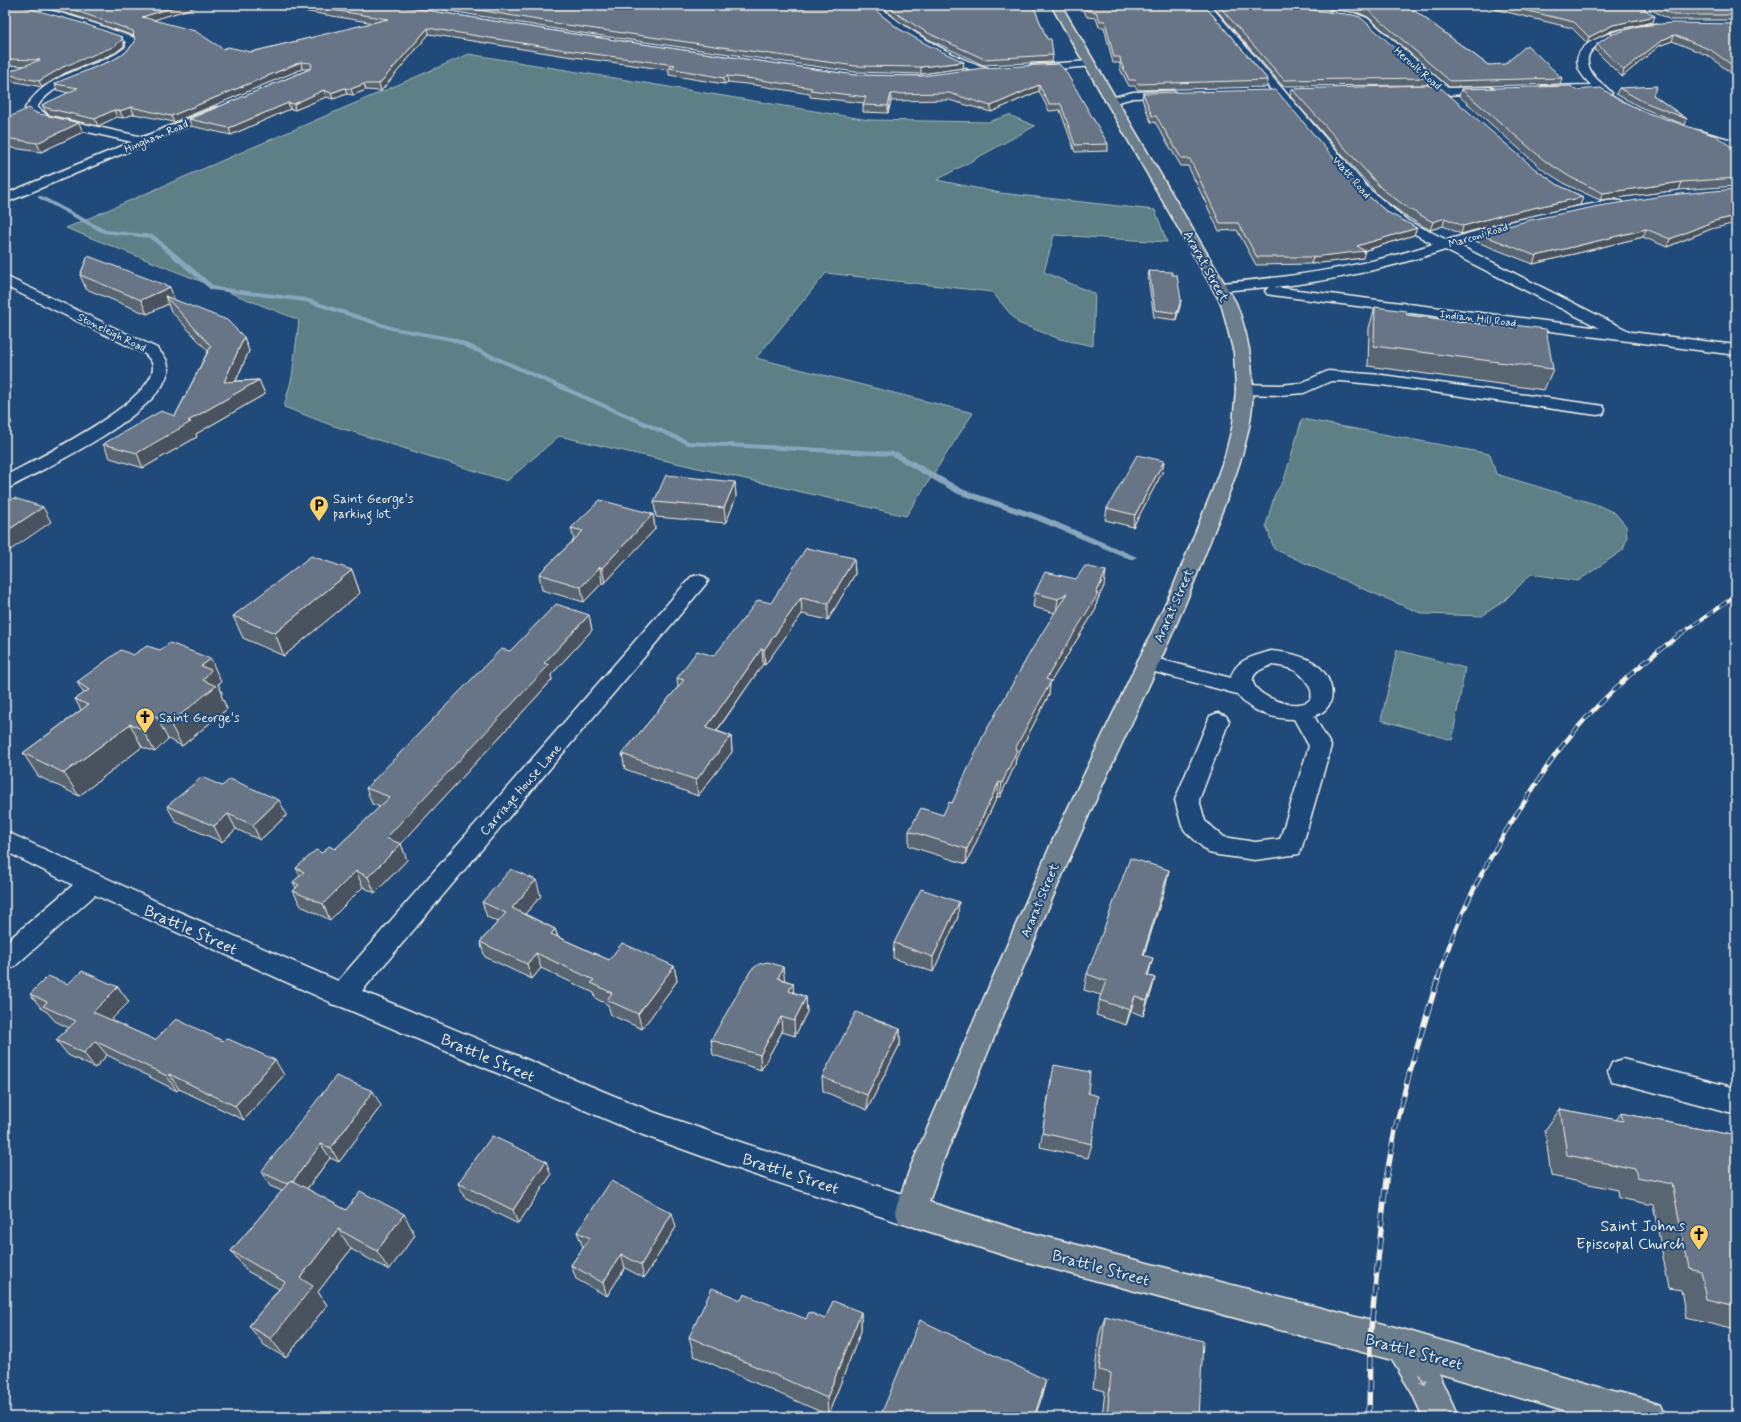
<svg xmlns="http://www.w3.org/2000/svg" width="1741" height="1422" viewBox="0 0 1741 1422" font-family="Mynerve,sans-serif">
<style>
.green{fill:#5b8085;stroke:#a8b8b6}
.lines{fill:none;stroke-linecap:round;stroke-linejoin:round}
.stream{fill:#89a7bc;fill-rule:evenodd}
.minor-casing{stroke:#f4f1e8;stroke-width:3}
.major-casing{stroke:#f4f1e8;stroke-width:3}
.minor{fill:#1f4a7a;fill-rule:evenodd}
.major{fill:#6c7d8c;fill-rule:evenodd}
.rail-far2-casing{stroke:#f4f1e8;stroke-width:3.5}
.rail-far1-casing{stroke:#f4f1e8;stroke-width:4.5}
.rail-casing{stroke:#f4f1e8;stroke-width:5.5}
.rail-far2{stroke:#1f4a7a;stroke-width:2.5;stroke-dasharray:8;stroke-linecap:butt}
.rail-far1{stroke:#1f4a7a;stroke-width:3;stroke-dasharray:10;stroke-linecap:butt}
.rail{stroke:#1f4a7a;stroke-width:4;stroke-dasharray:12;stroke-linecap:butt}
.wall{fill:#596573;stroke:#f4f1e8}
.shaded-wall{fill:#48525e;stroke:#f4f1e8}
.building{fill:#677586;stroke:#f4f1e8}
.oneway{stroke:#cbcecc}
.labels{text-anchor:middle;stroke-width:4;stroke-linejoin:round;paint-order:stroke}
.far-street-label{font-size:11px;fill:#f4f1e8;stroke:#1f4a7a}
.street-label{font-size:13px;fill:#f4f1e8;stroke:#1f4a7a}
.poi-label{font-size:13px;fill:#f4f1e8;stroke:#1f4a7a;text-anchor:start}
.near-street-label{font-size:16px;fill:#f4f1e8;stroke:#1f4a7a}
.near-poi-label{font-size:16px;fill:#f4f1e8;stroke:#1f4a7a;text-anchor:end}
</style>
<rect width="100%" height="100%" fill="#1f4a7a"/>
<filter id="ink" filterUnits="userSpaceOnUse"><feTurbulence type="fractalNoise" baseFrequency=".025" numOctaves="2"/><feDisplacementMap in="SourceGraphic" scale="8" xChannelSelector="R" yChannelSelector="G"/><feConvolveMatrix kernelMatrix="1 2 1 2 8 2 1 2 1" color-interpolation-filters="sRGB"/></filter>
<g filter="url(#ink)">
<!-- green -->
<path class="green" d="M 469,54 L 869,120 L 988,122 L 1009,115 L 1035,126 L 937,180 L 1000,193 L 1155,210 L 1167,242 L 1054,235 L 1044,272 L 1095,294 L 1093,346 L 1060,339 L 1018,323 L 992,292 L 826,273 L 756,358 L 973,413 L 906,516 L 559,436 L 507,481 L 331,425 L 284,407 L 292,377 L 299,320 L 66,228 Z
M 1302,419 L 1490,454 L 1496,474 L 1595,504 L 1615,513 L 1626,526 L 1627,537 L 1623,550 L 1578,581 L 1531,574 L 1505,600 L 1482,616 L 1423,614 L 1361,588 L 1274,549 L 1266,525 L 1275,494 L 1284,480 Z
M 1397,650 L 1465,668 L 1452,740 L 1381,720 Z"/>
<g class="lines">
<!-- stream -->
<path class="stream" d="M 5,181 L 8,182 L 9,183 L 5,185 Z
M 38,196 L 42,196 L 106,230 L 154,235 L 215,287 L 306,298 L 394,327 L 455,338 L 689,441 L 897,452 L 964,490 L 1040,515 L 1137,557 L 1133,559 L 1130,559 L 1034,519 L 958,494 L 892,456 L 688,445 L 451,341 L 391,330 L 305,302 L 211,290 L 150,238 L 103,233 L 38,198 Z"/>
<defs>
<path id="minor" d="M 9,5 C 48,5 98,25 135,38 L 136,48 C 114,78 61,71 37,107 L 48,116 L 143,137 L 214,108 L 218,107 L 224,110 L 222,112 L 5,203 L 5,194 L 132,142 L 40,121 L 25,108 C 48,73 81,72 116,54 L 126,47 L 126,42 L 85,27 L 11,7 Z
M 867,5 L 878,5 C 902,27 956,60 988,68 L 989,70 L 984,73 C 959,70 882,25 867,5 Z
M 1200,5 L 1210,5 L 1369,189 L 1408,221 L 1447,240 C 1493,226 1540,213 1587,205 C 1598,203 1610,199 1621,201 L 1623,204 L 1621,207 L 1541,222 L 1458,245 L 1631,332 L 1736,345 L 1736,355 L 1272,295 L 1267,294 L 1265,291 L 1269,287 L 1221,291 L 1216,290 L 1214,287 L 1216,284 L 1221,283 C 1295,277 1362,267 1433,244 L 1386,218 L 1359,195 ZM 1445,250 L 1600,328 L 1274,287 C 1333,281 1389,268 1445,250 Z
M 1333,10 L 1354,13 L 1367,18 L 1449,88 L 1490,87 L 1496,90 L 1490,93 L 1445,95 L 1411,90 L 1409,88 L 1411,86 L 1433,86 L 1359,22 L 1352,19 L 1330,15 L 1328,13 Z
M 1655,24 L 1660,27 L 1659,29 C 1640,34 1566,38 1594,76 C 1598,81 1605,86 1610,91 L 1612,93 L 1610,95 L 1602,95 L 1598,91 L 1543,92 L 1537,89 L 1543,86 L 1591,85 C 1545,42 1627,27 1655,24 Z
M 1090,61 L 1094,62 L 1095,64 L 1094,66 L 1031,71 L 1026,68 L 1031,65 Z
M 1173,91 L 1179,94 L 1177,96 L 1133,98 L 1111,104 L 1105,101 L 1107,99 L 1133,92 Z
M 1696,130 L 1736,141 L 1736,149 L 1692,137 L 1690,134 Z
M 5,276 L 157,348 L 166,359 L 169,369 C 167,375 165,381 162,386 C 135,426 54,463 11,487 L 5,488 L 5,476 C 34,460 154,402 153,367 C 153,362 149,358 145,354 L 5,286 Z
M 1328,371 L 1382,375 L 1597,405 L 1603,406 L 1605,410 L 1603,414 L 1597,415 L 1382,385 L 1341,381 L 1331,381 L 1304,393 L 1280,395 L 1244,394 L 1238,392 L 1236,389 L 1238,386 L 1244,384 L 1280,385 L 1301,383 Z
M 698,575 L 705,577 L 708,581 L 705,585 L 362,991 L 653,1112 L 749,1145 L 921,1200 L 925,1211 L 921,1222 L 910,1226 L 749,1173 L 643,1135 L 342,1007 L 331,1004 L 330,1002 L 95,895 L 14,967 L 5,970 L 5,943 L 73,885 L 5,851 L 5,831 L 177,911 L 338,981 L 691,577 Z
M 1271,651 C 1285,652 1301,655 1313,662 C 1333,675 1342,707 1314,716 L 1331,746 L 1302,847 L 1299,854 L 1255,860 L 1218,855 L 1209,853 L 1186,832 L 1182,826 L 1175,800 L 1210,716 L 1218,713 L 1226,716 L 1229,721 L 1199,800 L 1205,821 L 1224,837 L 1255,842 L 1280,839 L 1309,746 L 1294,719 C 1274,719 1249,712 1237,694 L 1140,668 L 1136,663 L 1140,658 L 1147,656 L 1231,678 C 1235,659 1255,656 1271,651 ZM 1272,665 C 1280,666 1288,667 1296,671 C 1307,678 1323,702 1299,704 C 1274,707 1226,679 1272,665 Z
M 1622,1059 L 1736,1088 L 1736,1114 L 1612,1081 L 1608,1072 L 1612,1063 Z"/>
<path id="major" d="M 1051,5 L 1061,5 L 1236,303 C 1251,341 1257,387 1249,427 C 1240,471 1221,512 1205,554 C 1175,633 1138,708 1103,784 C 1045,910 994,1038 941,1166 L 929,1202 L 1016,1229 L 1402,1329 L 1612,1391 L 1650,1400 L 1662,1405 L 1667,1417 L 1583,1417 L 1438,1373 L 1458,1417 L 1423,1417 L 1412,1393 L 1392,1360 L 1016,1259 L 899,1222 L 895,1211 L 911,1166 L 1051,844 L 1172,590 L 1213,489 L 1225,456 L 1233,424 L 1236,390 L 1234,353 L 1221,303 Z"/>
</defs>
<!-- minor casing -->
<use href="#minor" class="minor-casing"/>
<!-- major casing -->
<use href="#major" class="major-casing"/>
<!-- minor -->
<use href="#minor" class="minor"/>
<!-- major -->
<use href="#major" class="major"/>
<defs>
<path id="rail-far2" d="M 1681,634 L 1736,595"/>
<path id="rail-far1" d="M 1438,979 C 1456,918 1485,863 1519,810 C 1533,790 1545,768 1559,750 C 1594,705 1637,666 1682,633"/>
<path id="rail" d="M 1369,1417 L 1370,1339 L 1386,1180 L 1395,1130 L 1410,1071 L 1438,978"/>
</defs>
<!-- rail-far2 casing -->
<use href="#rail-far2" class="rail-far2-casing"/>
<!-- rail-far1 casing -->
<use href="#rail-far1" class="rail-far1-casing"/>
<!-- rail casing -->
<use href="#rail" class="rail-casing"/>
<!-- rail-far2 -->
<use href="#rail-far2" class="rail-far2"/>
<!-- rail-far1 -->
<use href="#rail-far1" class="rail-far1"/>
<!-- rail -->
<use href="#rail" class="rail"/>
</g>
<!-- wall -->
<path class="wall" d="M 5,5 L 122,37 L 124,43 L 124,46 L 115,53 L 65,73 L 42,87 L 6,80 L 5,77 L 5,73 L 25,66 L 5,65 Z
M 23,5 L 202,5 L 153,20 L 223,49 L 251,52 L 374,23 L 267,5 L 395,5 L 567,33 L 855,75 L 921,76 L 1059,64 L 1108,144 L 1108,151 L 1075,152 L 1060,110 L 1049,111 L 1039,91 L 991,112 L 949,100 L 891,101 L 888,113 L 863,112 L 863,105 L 864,103 L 810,97 L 810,94 L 755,85 L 728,82 L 724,84 L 669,75 L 669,70 L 566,56 L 429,34 L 381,91 L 366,90 L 353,95 L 347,94 L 333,99 L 326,97 L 295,110 L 290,109 L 231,135 L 191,126 L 189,119 L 310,69 L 302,69 L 174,122 L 134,114 L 123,118 L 117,117 L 98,126 L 49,115 L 45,111 L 42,105 L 69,93 L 57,90 L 55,84 L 113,60 L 125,53 L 135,42 L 134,36 L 73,15 L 40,7 Z
M 415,5 L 871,5 L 875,10 L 899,29 L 963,68 L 921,74 L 855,72 L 568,31 Z
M 880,5 L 975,5 L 982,8 L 980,5 L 1033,5 L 1053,55 L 1052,62 L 983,65 L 928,39 L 900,22 Z
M 1081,5 L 1204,5 L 1268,80 L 1267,87 L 1138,90 L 1135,86 L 1129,86 L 1120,69 L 1120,63 L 1113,63 L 1104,27 L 1099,27 L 1096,18 L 1087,17 Z
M 1212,5 L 1273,5 L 1429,78 L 1427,85 L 1283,86 Z
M 1298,5 L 1407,5 L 1488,65 L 1562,78 L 1560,84 L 1449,87 L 1368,17 L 1359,13 Z
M 1414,5 L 1465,5 L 1464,8 Z
M 1478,5 L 1637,5 L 1653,22 L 1611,31 L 1587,43 L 1572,28 Z
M 1643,5 L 1736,5 L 1736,20 L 1670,20 Z
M 1736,24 L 1736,77 L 1709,56 L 1672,41 L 1659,46 L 1622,77 L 1595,50 L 1597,44 Z
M 1619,88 L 1653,95 L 1687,119 L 1685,125 L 1640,107 L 1616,94 Z
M 1292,89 L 1535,169 L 1558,185 L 1583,197 L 1580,205 L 1504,222 L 1461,234 L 1443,226 L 1430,230 L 1407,217 L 1379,196 L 1290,96 Z
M 1461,89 L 1575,90 L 1620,100 L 1645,112 L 1736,150 L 1736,186 L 1679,190 L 1600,200 L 1567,185 L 1542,169 L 1459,96 Z
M 1143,93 L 1360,189 L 1414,235 L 1364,251 L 1363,258 L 1311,264 L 1256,265 L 1237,230 L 1219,231 L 1188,166 L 1181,166 L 1155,122 L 1151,122 L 1142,99 Z
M 36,113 L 83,132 L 41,152 L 5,147 L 5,119 Z
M 1736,189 L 1711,229 L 1667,247 L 1643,237 L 1533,264 L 1477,242 L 1480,234 Z
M 88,256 L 175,300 L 244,337 L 249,351 L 236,381 L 259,380 L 265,394 L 196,434 L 197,437 L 143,468 L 110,458 L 103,444 L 175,416 L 208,351 L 170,310 L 168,304 L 147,314 L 86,289 L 80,275 Z
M 1149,271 L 1181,300 L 1176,320 L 1154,317 L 1148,278 Z
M 1375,307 L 1407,315 L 1512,328 L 1513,325 L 1553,369 L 1544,390 L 1368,366 L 1369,328 Z
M 1164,461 L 1162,473 L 1133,527 L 1105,520 L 1107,508 Z
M 735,482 L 736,497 L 726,523 L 656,517 L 654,502 Z
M 653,514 L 655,529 L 605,583 L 602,583 L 584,602 L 542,590 L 539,574 L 574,540 L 571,528 Z
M 854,558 L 855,574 L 828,620 L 802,614 L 765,665 L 763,664 L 717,731 L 731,736 L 732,752 L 698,796 L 625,769 L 622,754 L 678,687 L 677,678 L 714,656 Z
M 352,570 L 360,593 L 284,656 L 243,638 L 233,616 Z
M 1104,586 L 1097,601 L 1096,609 L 1050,683 L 1049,695 L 1016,758 L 1015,765 L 1000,797 L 997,797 L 966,864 L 909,846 L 909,831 L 943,815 L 952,803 L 1055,613 L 1033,607 L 1035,593 Z
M 589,615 L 592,630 L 551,675 L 552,680 L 401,844 L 407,860 L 375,893 L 363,887 L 330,920 L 301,906 L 293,891 L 296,888 L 293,882 L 300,876 L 296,868 L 322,853 L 335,849 L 380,807 L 372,804 L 366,788 L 510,651 Z
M 133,655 L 221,682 L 218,684 L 222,693 L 221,695 L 227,709 L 182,746 L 168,739 L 155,752 L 142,747 L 79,796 L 38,776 L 23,753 L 81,710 L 75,699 L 84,694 L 77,682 Z
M 167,806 L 287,815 L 260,840 L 236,829 L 222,842 L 176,822 Z
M 1169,870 L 1166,885 L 1144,955 L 1148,975 L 1155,978 L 1151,993 L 1143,1016 L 1131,1011 L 1126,1025 L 1096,1015 L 1101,995 L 1084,990 L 1087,974 Z
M 541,896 L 525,914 L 555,929 L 558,937 L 609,960 L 674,966 L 677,981 L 642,1029 L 611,1015 L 608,1005 L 595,998 L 594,993 L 541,968 L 532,979 L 485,957 L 480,942 L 498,922 L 487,917 L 482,902 Z
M 958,917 L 933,972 L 893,958 L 894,943 Z
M 783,967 L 784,980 L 793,983 L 793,992 L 806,997 L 807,1012 L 795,1036 L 782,1032 L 761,1070 L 713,1055 L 711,1040 Z
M 68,984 L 118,987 L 129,1002 L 110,1020 L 155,1040 L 284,1075 L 244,1120 L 179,1089 L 177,1091 L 107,1055 L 95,1068 L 68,1055 L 56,1040 L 69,1028 L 55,1021 L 47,1012 L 42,1009 L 30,994 Z
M 900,1029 L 900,1044 L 867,1110 L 823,1091 L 822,1077 Z
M 1051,1079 L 1088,1093 L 1092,1144 L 1088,1158 L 1040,1147 Z
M 381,1106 L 339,1162 L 330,1158 L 307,1189 L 346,1210 L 415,1235 L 389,1270 L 351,1249 L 318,1292 L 327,1305 L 286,1358 L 264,1345 L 249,1326 L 279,1289 L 247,1271 L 231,1251 L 282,1191 L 270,1186 L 261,1172 Z
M 1560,1109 L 1616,1120 L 1621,1113 L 1736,1136 L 1736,1330 L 1686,1318 L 1681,1290 L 1669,1288 L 1653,1205 L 1619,1198 L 1618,1190 L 1551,1176 L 1545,1130 Z
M 551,1175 L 518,1224 L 464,1197 L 458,1183 Z
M 676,1227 L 644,1278 L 625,1268 L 607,1296 L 576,1279 L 571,1265 L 584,1246 L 582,1245 L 577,1232 Z
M 741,1300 L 806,1319 L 825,1319 L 861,1312 L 861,1331 L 828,1415 L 694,1356 L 689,1337 Z
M 1105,1316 L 1199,1417 L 1102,1417 L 1105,1391 L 1093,1388 L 1099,1335 Z"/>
<!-- shaded-wall -->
<path class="shaded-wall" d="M 181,5 L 202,5 L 144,23 L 142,17 Z
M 1655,16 L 1653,22 L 1611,31 L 1587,43 L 1589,37 L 1613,25 Z
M 428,28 L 429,34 L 381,91 L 379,84 Z
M 1674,35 L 1672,41 L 1659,46 L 1622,77 L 1624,70 L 1662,40 Z
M 122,37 L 124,43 L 124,46 L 115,53 L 65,73 L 42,87 L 39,81 L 63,67 Z
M 301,62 L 302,69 L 174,122 L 171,116 Z
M 964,62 L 963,68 L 921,74 L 921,67 Z
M 727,76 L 728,82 L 724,84 L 724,78 Z
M 364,84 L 366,90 L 353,95 L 351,89 Z
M 1039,85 L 1039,91 L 991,112 L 991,106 Z
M 345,88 L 347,94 L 333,99 L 331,93 Z
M 324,90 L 326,97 L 295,110 L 294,104 Z
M 891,94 L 891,101 L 888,113 L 888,106 Z
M 288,103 L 290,109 L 231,135 L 229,128 Z
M 131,107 L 134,114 L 123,118 L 120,111 Z
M 114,110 L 117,117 L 98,126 L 95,119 Z
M 79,123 L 83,132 L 41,152 L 37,143 Z
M 1682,182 L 1679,190 L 1600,200 L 1603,193 Z
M 1583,197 L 1580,205 L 1504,222 L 1461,234 L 1463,226 L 1506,214 Z
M 1736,216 L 1736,223 L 1711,229 L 1667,247 L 1670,239 L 1714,221 Z
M 1445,218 L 1443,226 L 1430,230 L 1433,222 Z
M 1417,228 L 1414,235 L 1363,251 L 1365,251 L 1363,258 L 1311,264 L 1313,257 L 1357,246 Z
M 1646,229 L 1643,237 L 1533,264 L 1536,256 Z
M 170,287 L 175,301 L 165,296 L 168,304 L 147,314 L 141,300 Z
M 1181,300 L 1180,307 L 1176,320 L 1177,313 Z
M 244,337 L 249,351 L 229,396 L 224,382 Z
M 259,380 L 265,394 L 196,434 L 197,437 L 143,468 L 137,453 L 188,421 Z
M 5,409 L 12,423 L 5,427 Z
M 5,428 L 8,434 L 5,436 Z
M 1164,461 L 1162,473 L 1133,527 L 1135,515 Z
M 735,482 L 736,497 L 726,523 L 724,508 Z
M 43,507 L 51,522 L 6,553 L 8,556 L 5,558 L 5,532 Z
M 653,514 L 655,529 L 605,583 L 602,568 Z
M 854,558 L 855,574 L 828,620 L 828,604 Z
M 600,567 L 602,583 L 584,602 L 581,587 Z
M 352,570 L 360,593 L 284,656 L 275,633 Z
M 1106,571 L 1104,586 L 1097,601 L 1096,609 L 1050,683 L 1049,695 L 1016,758 L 1015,765 L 1000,797 L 1002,783 L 1015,749 L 1046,679 L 1096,594 Z
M 1067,593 L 1056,613 L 1058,599 Z
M 801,598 L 802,614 L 765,665 L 764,650 Z
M 589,615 L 592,630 L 551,675 L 552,680 L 401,844 L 407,860 L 375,893 L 368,877 L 386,838 L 544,663 Z
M 762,648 L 763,664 L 708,743 L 706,728 Z
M 211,659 L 221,682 L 218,684 L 222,693 L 221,695 L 227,709 L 182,746 L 170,723 L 203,680 L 201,666 Z
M 156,716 L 168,739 L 155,752 L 142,729 Z
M 130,724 L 142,747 L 79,796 L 64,773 Z
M 731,736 L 732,752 L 698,796 L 696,780 Z
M 999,782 L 997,797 L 966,864 L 967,849 Z
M 279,800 L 287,815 L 260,840 L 253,825 Z
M 228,814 L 236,829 L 222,842 L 214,826 Z
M 1169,870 L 1166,885 L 1139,970 L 1143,955 Z
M 356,871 L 363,887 L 330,920 L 323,904 Z
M 536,880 L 541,896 L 516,924 L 512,908 Z
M 959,902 L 958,917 L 933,972 L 933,957 Z
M 555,929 L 560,944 L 551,934 Z
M 536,953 L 541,968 L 532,979 L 527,964 Z
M 1153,958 L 1149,973 L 1143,990 L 1147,975 Z
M 674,966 L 677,981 L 642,1029 L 638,1014 Z
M 783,967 L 785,983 L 778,978 Z
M 1155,978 L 1151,993 L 1143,1016 L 1147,1001 Z
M 793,983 L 794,998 L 789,991 Z
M 118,987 L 129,1002 L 104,1027 L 93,1012 Z
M 1135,996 L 1131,1011 L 1126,1025 L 1130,1010 Z
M 806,997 L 807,1012 L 795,1036 L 794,1021 Z
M 781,1017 L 782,1032 L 761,1070 L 760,1055 Z
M 900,1029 L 900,1044 L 867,1110 L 867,1095 Z
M 95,1041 L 107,1055 L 95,1068 L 84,1053 Z
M 275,1060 L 284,1075 L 244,1120 L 235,1106 Z
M 169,1074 L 179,1089 L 177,1091 L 167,1076 Z
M 373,1091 L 381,1106 L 339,1162 L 331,1148 Z
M 321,1144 L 330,1158 L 299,1199 L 290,1185 Z
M 546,1161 L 551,1175 L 518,1224 L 513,1210 Z
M 672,1213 L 676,1227 L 644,1278 L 641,1265 Z
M 404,1214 L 415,1235 L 389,1270 L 377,1251 Z
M 338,1229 L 351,1249 L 318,1292 L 327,1305 L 286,1358 L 271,1339 L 300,1278 Z
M 621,1254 L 625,1268 L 607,1296 L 603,1283 Z
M 861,1312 L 861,1331 L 828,1415 L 827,1398 Z
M 1046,1380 L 1040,1403 L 1035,1417 L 1034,1417 Z"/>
<!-- building -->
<path class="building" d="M 5,5 L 17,5 L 82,23 L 122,37 L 122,40 L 113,47 L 63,67 L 39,81 L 5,74 L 5,73 L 40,60 L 5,59 Z
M 53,5 L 181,5 L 142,17 L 195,31 L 223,49 L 228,47 L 251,52 L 388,19 L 301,5 L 395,5 L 567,33 L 855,75 L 921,76 L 984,68 L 1059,64 L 1066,72 L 1108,144 L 1075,145 L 1061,104 L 1049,104 L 1039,85 L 991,106 L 949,93 L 891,94 L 888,106 L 863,105 L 866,97 L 810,90 L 812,88 L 754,79 L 727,76 L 724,78 L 669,68 L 675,65 L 565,50 L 428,28 L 379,84 L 364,84 L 351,89 L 345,88 L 331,93 L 324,90 L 294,104 L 288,103 L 229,128 L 189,119 L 310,69 L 312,66 L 311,63 L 301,62 L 171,116 L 131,107 L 120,111 L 114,110 L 95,119 L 46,108 L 42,105 L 78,88 L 55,84 L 58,82 L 113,60 L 125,53 L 135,42 L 133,31 L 71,9 Z
M 449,5 L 871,5 L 875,10 L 899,29 L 928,45 L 964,62 L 921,67 L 855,66 L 567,25 Z
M 887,5 L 975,5 L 986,10 L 984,5 L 1033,5 L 1047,39 L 1051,39 L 1053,55 L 984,59 L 928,33 L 900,16 Z
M 1084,5 L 1204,5 L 1268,80 L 1139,84 L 1135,80 L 1129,80 L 1121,63 L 1120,57 L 1114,57 L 1105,21 L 1100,21 L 1096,12 L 1087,11 Z
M 1218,5 L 1273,5 L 1353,15 L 1360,17 L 1429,78 L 1284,80 Z
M 1345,5 L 1407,5 L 1488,65 L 1505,64 L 1527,45 L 1562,78 L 1450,81 L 1369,11 L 1360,7 Z
M 1503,5 L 1637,5 L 1655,16 L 1613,25 L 1589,37 L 1574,22 Z
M 1655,5 L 1736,5 L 1736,15 L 1673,15 Z
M 1672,23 L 1736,24 L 1736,68 L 1711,50 L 1674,35 L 1662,40 L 1624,70 L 1597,44 L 1610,35 L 1639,26 Z
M 1427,85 L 1442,89 L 1535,169 L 1558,185 L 1583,197 L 1506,214 L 1463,226 L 1445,218 L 1433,222 L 1409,209 L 1381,188 L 1292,89 Z
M 1571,86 L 1575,90 L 1601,88 L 1620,100 L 1645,112 L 1716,136 L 1736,150 L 1736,178 L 1682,182 L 1603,193 L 1570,177 L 1545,161 L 1461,89 Z
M 1657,86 L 1653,95 L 1687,119 L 1642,101 L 1619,88 Z
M 1276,90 L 1360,189 L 1387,212 L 1417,228 L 1357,246 L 1365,251 L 1313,257 L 1257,257 L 1238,223 L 1220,223 L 1190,159 L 1182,159 L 1156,116 L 1152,116 L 1143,93 Z
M 29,108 L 36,113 L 79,123 L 37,143 L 5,138 L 5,119 Z
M 1736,189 L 1736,216 L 1714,221 L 1670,239 L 1646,229 L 1536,256 L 1480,234 L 1530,220 L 1599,206 L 1669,195 Z
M 88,256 L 170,287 L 141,300 L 80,275 Z
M 1149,271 L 1172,272 L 1172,275 L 1177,275 L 1181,300 L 1177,313 L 1155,310 Z
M 165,296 L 227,320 L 244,337 L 224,382 L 259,380 L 188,421 L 191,422 L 137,453 L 103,444 L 161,411 L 175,416 L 211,346 Z
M 1375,307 L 1406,311 L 1407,315 L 1513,328 L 1513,325 L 1546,329 L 1553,369 L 1374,346 Z
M 1137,455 L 1164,461 L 1135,515 L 1107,508 Z
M 666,475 L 735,482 L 724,508 L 654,502 Z
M 14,498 L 43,507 L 5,532 L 5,503 Z
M 600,500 L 653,514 L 602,568 L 600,567 L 581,587 L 539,574 L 583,531 L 571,528 Z
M 806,548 L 854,558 L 828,604 L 801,598 L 764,650 L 762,648 L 706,728 L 731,736 L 696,780 L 622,754 L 684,680 L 677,678 L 697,651 L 714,656 L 758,600 L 771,603 Z
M 311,556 L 352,570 L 275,633 L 233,616 Z
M 1085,566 L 1106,571 L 1096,594 L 1098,594 L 1046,679 L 1051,681 L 1015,749 L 1017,750 L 1002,783 L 999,782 L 967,849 L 909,831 L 921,808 L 943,815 L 949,802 L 952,803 L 983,736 L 1031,651 L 1067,593 L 1058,599 L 1035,593 L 1045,572 L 1076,579 Z
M 556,604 L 589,615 L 544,663 L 549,665 L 386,838 L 401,844 L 368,877 L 356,871 L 323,904 L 293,891 L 299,885 L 293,882 L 304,872 L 296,868 L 316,850 L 322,853 L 329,846 L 335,849 L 390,797 L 366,788 L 501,649 L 510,651 Z
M 170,643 L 211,659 L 201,666 L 211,670 L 203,680 L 216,686 L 170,723 L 156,716 L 142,729 L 130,724 L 64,773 L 23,753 L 88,705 L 75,699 L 89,690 L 77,682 L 121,650 L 133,655 L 147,646 L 160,650 Z
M 202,777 L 222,786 L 230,779 L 279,800 L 253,825 L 228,814 L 214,826 L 167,806 Z
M 1130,858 L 1169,870 L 1143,955 L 1153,958 L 1147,975 L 1155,978 L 1147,1001 L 1135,996 L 1130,1010 L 1099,1000 L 1106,981 L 1087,974 Z
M 511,869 L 536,880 L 512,908 L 555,929 L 551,934 L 609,960 L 622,943 L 674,966 L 638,1014 L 607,1000 L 612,993 L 591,983 L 594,980 L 536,953 L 527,964 L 480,942 L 506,913 L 482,902 Z
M 921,889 L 959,902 L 933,957 L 894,943 Z
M 768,962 L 783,967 L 778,978 L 793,983 L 789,991 L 806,997 L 794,1021 L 781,1017 L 760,1055 L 711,1040 L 751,970 L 759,964 Z
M 82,971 L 118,987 L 93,1012 L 155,1040 L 176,1019 L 223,1041 L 226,1038 L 275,1060 L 235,1106 L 169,1074 L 167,1076 L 95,1041 L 84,1053 L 56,1040 L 76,1021 L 43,1006 L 47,1002 L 30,994 L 48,976 L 68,984 Z
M 856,1012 L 900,1029 L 867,1095 L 822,1077 Z
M 1054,1065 L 1090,1072 L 1088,1093 L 1098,1096 L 1092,1144 L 1042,1133 Z
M 336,1076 L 373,1091 L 331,1148 L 321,1144 L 293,1181 L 291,1180 L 287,1184 L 261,1172 Z
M 1560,1109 L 1623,1121 L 1621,1113 L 1736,1136 L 1736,1306 L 1707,1299 L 1701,1271 L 1689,1268 L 1672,1184 L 1637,1177 L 1635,1169 L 1567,1155 Z
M 492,1136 L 546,1161 L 513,1210 L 458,1183 Z
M 291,1180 L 346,1210 L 360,1191 L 404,1214 L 377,1251 L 338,1229 L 300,1278 L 313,1286 L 271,1339 L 249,1326 L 285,1282 L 231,1251 Z
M 611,1181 L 672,1213 L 641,1265 L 621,1254 L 603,1283 L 571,1265 L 590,1238 L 577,1232 Z
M 712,1288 L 741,1300 L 744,1294 L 806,1319 L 809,1312 L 825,1319 L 833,1301 L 861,1312 L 827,1398 L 689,1337 Z
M 1105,1316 L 1203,1341 L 1199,1417 L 1107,1417 L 1111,1373 L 1099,1370 Z
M 920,1320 L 1046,1380 L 1034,1417 L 880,1417 Z"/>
<!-- one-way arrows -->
<defs><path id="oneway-shaft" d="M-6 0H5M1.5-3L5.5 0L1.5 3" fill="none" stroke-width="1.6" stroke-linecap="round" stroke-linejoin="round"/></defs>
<use class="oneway" href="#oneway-shaft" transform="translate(1422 1380) rotate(61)"/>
</g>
<!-- icons -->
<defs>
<symbol id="parking-pin" viewBox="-11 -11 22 30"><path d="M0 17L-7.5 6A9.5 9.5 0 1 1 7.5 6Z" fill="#ffd166" stroke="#1f4a7a"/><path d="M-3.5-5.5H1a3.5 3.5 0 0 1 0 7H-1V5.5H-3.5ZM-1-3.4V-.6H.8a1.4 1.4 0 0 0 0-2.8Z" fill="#111"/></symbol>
<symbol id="church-pin" viewBox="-11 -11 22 30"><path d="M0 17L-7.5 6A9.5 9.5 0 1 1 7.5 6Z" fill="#ffd166" stroke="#1f4a7a"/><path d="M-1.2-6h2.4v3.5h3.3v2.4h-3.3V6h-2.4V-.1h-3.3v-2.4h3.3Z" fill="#111"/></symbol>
</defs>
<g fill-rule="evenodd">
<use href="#parking-pin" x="308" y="494" width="22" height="30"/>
<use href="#church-pin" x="134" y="706" width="22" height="30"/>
<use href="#church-pin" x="1688" y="1223" width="22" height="30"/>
</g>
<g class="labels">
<!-- far-street labels -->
<g class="far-street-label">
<text transform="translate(1418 68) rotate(41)" y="4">Heroult Road</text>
<text transform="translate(156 136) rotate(-23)" y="4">Hingham Road</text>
<text transform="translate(1352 177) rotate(49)" y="4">Watt Road</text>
<text transform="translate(1478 235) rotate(-17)" y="4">Marconi Road</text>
<text transform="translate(1478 318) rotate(7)" y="4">Indian Hill Road</text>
<text transform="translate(112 332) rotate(26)" y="4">Stoneleigh Road</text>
</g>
<!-- street labels -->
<g class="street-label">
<text transform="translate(1207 266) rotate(61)" y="5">Ararat Street</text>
<text transform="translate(1173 605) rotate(-66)" y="5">Ararat Street</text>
<text transform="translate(520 789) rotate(-49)" y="5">Carriage House Lane</text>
<text transform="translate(1039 900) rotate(-67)" y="5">Ararat Street</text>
</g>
<!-- poi labels -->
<g class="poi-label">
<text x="333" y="503">Saint George's<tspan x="333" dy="15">parking lot</tspan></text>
<text x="159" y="722">Saint George's</text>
</g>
<!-- near-street labels -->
<g class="near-street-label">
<text transform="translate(191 929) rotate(24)" y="6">Brattle Street</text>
<text transform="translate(488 1057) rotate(23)" y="6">Brattle Street</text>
<text transform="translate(791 1173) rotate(18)" y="6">Brattle Street</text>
<text transform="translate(1101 1267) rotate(15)" y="6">Brattle Street</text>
<text transform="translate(1414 1351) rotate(15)" y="6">Brattle Street</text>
</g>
<!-- near-poi labels -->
<g class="near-poi-label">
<text x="1685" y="1231">Saint Johns<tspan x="1685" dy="18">Episcopal Church</tspan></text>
</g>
</g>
<!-- margin -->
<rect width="1741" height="1422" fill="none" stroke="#1f4a7a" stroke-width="20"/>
<rect x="10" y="10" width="1721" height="1402" fill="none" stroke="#f4f1e8" stroke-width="1.5" filter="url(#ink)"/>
</svg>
